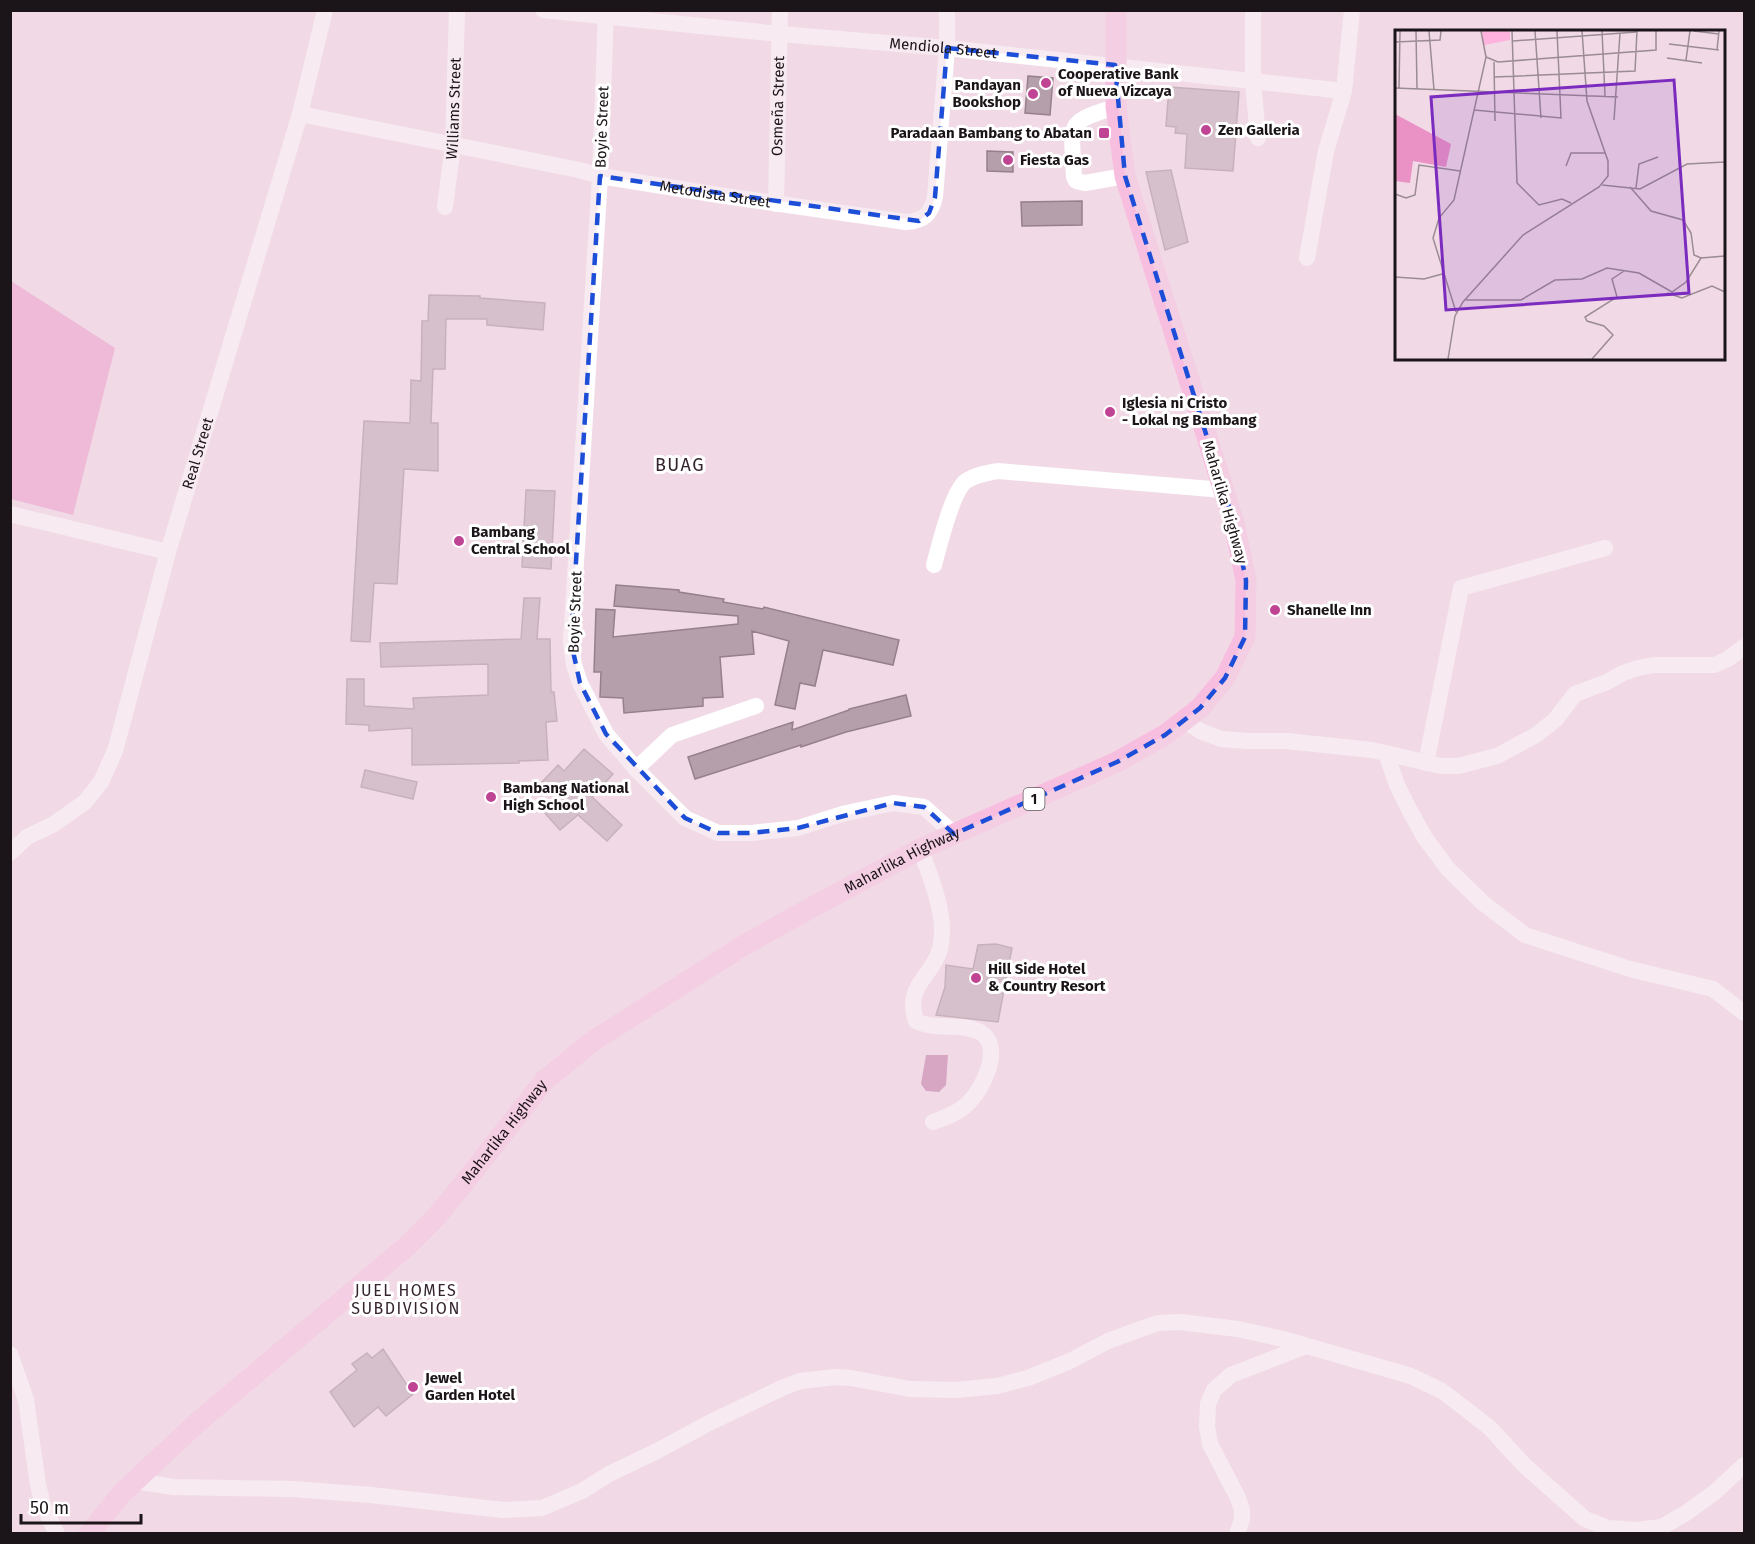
<svg xmlns="http://www.w3.org/2000/svg" width="1755" height="1544" viewBox="0 0 1755 1544" font-family="'Fira Sans',sans-serif">
<style>
.forest{fill:#ea92c6}
.water{fill:#b96698}
.building{fill:#b49faa;stroke:#95808b;stroke-width:1.5}
.lines{fill:none;stroke-linecap:round;stroke-linejoin:round}
.minor{stroke:#fff;stroke-width:16}
.major{stroke:#f8bee0;stroke-width:21}
.marked{fill:none;stroke:#1d4ed8;stroke-width:4.5;stroke-dasharray:12 8;stroke-linejoin:round}
.poi-dot{fill:#c04494;stroke:#fff;stroke-width:2}
.labels{text-anchor:middle;stroke-width:6;stroke-linejoin:round;paint-order:stroke}
.shield{fill:#fff;stroke:#5f5a5d;stroke-width:1.5}
.shield-label{font-size:14px;font-weight:bold;fill:#1b1418}
.street-label{font-size:15px;fill:#1b1418;stroke:#fff}
.poi-label{font-size:15px;font-weight:bold;fill:#1b1418;stroke:#fff;text-anchor:start}
.neighbourhood-label{font-size:16px;letter-spacing:1.5px;fill:#35242e;stroke:#fff}
.quarter-label{font-size:18px;letter-spacing:1.5px;fill:#35242e;stroke:#fff}
.inset-road{fill:none;stroke:#9b8b94;stroke-width:1.5}
.view{fill:#7b2cbf;fill-opacity:0.15;stroke:#7b2cbf;stroke-width:3}
.inset-edge{fill:none;stroke:#1b1418;stroke-width:3}
</style>
<rect width="100%" height="100%" fill="#f1dae6"/>
<!-- forest -->
<path class="forest" d="M 11,281 L 115,348 L 73,515 L 11,499 Z"/>
<!-- water -->
<path class="water" d="M 926,1055 L 948,1055 L 946,1085 L 939,1092 L 926,1091 L 921,1084 Z"/>
<!-- building -->
<path class="building" d="M 1028,76 L 1053,78 L 1050,115 L 1025,113 Z
M 1169,87 L 1239,92 L 1233,171 L 1185,168 L 1187,134 L 1175,133 L 1176,127 L 1166,126 Z
M 987,151 L 1013,152 L 1013,172 L 987,171 Z
M 1171,170 L 1188,242 L 1165,250 L 1146,172 Z
M 1082,201 L 1082,225 L 1022,226 L 1021,202 Z
M 429,295 L 480,296 L 480,298 L 545,303 L 543,330 L 487,325 L 487,319 L 446,319 L 445,369 L 433,369 L 431,423 L 438,423 L 438,471 L 404,469 L 397,584 L 374,583 L 370,642 L 351,641 L 364,421 L 410,423 L 411,380 L 421,381 L 422,321 L 428,321 Z
M 526,490 L 555,491 L 551,569 L 522,567 Z
M 616,585 L 679,590 L 679,592 L 724,599 L 723,602 L 763,609 L 764,607 L 899,640 L 893,665 L 823,650 L 815,686 L 800,683 L 795,709 L 775,705 L 789,641 L 752,631 L 754,654 L 720,657 L 723,697 L 703,698 L 703,706 L 624,713 L 623,698 L 600,697 L 601,672 L 594,672 L 596,609 L 615,610 L 613,637 L 738,624 L 738,616 L 614,606 Z
M 524,598 L 540,598 L 537,639 L 550,639 L 551,692 L 554,692 L 557,721 L 546,722 L 548,760 L 519,761 L 519,763 L 412,765 L 412,728 L 369,731 L 369,725 L 346,724 L 347,679 L 364,679 L 364,706 L 414,709 L 413,698 L 488,695 L 488,664 L 381,667 L 380,643 L 521,639 Z
M 906,695 L 911,716 L 846,732 L 801,747 L 801,745 L 695,779 L 688,757 L 793,722 L 792,730 L 849,710 L 849,709 Z
M 584,749 L 613,774 L 592,797 L 622,825 L 607,841 L 578,815 L 560,830 L 543,811 L 559,797 L 542,782 L 558,765 L 564,771 Z
M 365,770 L 417,782 L 413,799 L 361,787 Z
M 996,944 L 1012,948 L 998,1022 L 936,1015 L 945,987 L 946,965 L 973,969 L 978,945 Z
M 383,1349 L 413,1394 L 386,1416 L 378,1407 L 354,1427 L 330,1392 L 357,1370 L 352,1364 L 367,1353 L 372,1358 Z"/>
<g class="lines">
<!-- minor -->
<g class="minor">
<path id="s1" d="M 543,10 L 780,34 L 947,48 L 1344,91"/>
<path d="M 606,10 L 600,176 L 571,642 L 574,665 L 580,683 L 606,734 L 636,769 L 685,818 L 718,833 L 751,833 L 798,828 L 842,814 L 893,803 L 924,807 L 954,834"/>
<path d="M 1253,10 L 1253,81 L 1258,138"/>
<path d="M 1116,107 C 1063,122 1072,125 1074,177 L 1076,181 L 1085,183 L 1125,176"/>
<path id="s2" d="M 300,114 L 579,170 L 600,176 L 718,195 L 906,222 C 924,221 931,214 935,197 L 947,48 L 947,10"/>
<path id="s3" d="M 776,204 L 780,10"/>
<path id="s4" d="M 445,207 L 453,145 L 457,10"/>
<path d="M 1307,258 L 1326,151 L 1344,91 L 1352,10"/>
<path d="M 10,514 L 168,552"/>
<path d="M 934,565 C 939,547 952,491 966,481 C 975,475 987,473 998,471 L 1223,490"/>
<path d="M 1184,720 L 1200,731 L 1221,739 L 1248,741 L 1286,741 L 1372,750 L 1441,766 L 1458,766 L 1497,756 L 1536,735 L 1555,720 L 1575,694 L 1607,682 L 1623,673 L 1638,668 L 1654,665 L 1714,665 L 1728,659 L 1744,647"/>
<path d="M 1386,753 L 1397,785 L 1410,811 L 1425,838 L 1448,869 L 1483,903 L 1525,935 L 1630,969 L 1713,989 L 1744,1013"/>
<path d="M 1426,763 L 1461,588 L 1605,548"/>
<path d="M 636,769 L 672,735 L 756,706"/>
<path d="M 920,849 C 931,877 948,919 940,949 C 932,978 904,985 916,1021 C 935,1031 960,1022 980,1032 C 1005,1046 982,1092 966,1105 C 957,1114 944,1118 933,1122"/>
<path id="s5" d="M 10,853 L 27,837 L 54,824 L 85,802 L 101,782 L 115,751 L 168,552 L 300,114 L 325,10"/>
<path d="M 10,1354 L 26,1400 L 38,1485 L 43,1505 L 57,1534"/>
<path d="M 134,1481 L 174,1487 L 292,1489 L 371,1495 L 503,1510 L 542,1508 L 582,1491 L 609,1474 L 657,1451 L 709,1423 L 782,1388 L 800,1381 L 836,1377 L 851,1378 L 910,1389 L 956,1390 L 997,1386 L 1028,1378 L 1070,1361 L 1108,1341 L 1138,1330 L 1158,1323 L 1180,1322 L 1238,1329 L 1283,1339 L 1411,1376 L 1442,1391 L 1467,1410 L 1490,1428 L 1524,1465 L 1585,1519 L 1608,1528 L 1636,1530 L 1662,1527 L 1686,1513 L 1715,1492 L 1744,1465"/>
<path d="M 1237,1534 L 1242,1519 L 1242,1510 L 1238,1498 L 1210,1444 L 1207,1427 L 1208,1404 L 1214,1390 L 1231,1375 L 1306,1346"/>
</g>
<!-- major -->
<path class="major" id="s6" d="M 89,1534 L 122,1493 L 198,1422 L 407,1246 L 436,1217 L 460,1188 L 545,1080 L 593,1041 L 746,944 L 809,909 L 920,849 L 1117,762 L 1165,735 L 1200,708 L 1225,678 L 1245,637 L 1246,580 L 1234,523 L 1125,176 L 1116,107 L 1116,10"/>
</g>
<!-- marked area -->
<path d="M0 0H1755V1544H0ZM 947,48 L 1115,65 L 1125,176 L 1234,523 L 1246,580 L 1245,637 L 1225,678 L 1200,708 L 1165,735 L 1117,762 L 954,834 L 924,807 L 893,803 L 798,828 L 751,833 L 718,833 L 685,818 L 606,734 L 580,683 L 571,642 L 600,176 L 919,221 L 929,213 L 935,197 Z" fill="#f1dae6" fill-opacity=".55" fill-rule="evenodd"/>
<path class="marked" d="M 947,48 L 1115,65 L 1125,176 L 1234,523 L 1246,580 L 1245,637 L 1225,678 L 1200,708 L 1165,735 L 1117,762 L 954,834 L 924,807 L 893,803 L 798,828 L 751,833 L 718,833 L 685,818 L 606,734 L 580,683 L 571,642 L 600,176 L 919,221 L 929,213 L 935,197 Z"/>
<!-- markers -->
<g class="poi-dot">
<circle cx="1046" cy="83" r="6"/>
<circle cx="1033" cy="94" r="6"/>
<circle cx="1206" cy="130" r="6"/>
<rect x="1098" y="127" width="12" height="12" rx="3"/>
<circle cx="1008" cy="160" r="6"/>
<circle cx="1110" cy="412" r="6"/>
<circle cx="459" cy="541" r="6"/>
<circle cx="1275" cy="610" r="6"/>
<circle cx="491" cy="797" r="6"/>
<circle cx="976" cy="978" r="6"/>
<circle cx="413" cy="1387" r="6"/>
</g>
<g class="labels">
<!-- shield labels -->
<rect class="shield" x="1023.5" y="788" width="21" height="22" rx="4.5"/>
<g class="shield-label">
<text x="1034" y="804">1</text>
</g>
<!-- street labels -->
<g class="street-label">
<text dy="5" stroke="none"><textPath href="#s1" startOffset="402">Mendiola Street</textPath></text>
<text dy="5" stroke="none"><textPath href="#s3" startOffset="98">Osmeña Street</textPath></text>
<text dy="5" stroke="none"><textPath href="#s4" startOffset="99">Williams Street</textPath></text>
<text transform="translate(602 127) rotate(-88)" y="5">Boyie Street</text>
<text dy="5" stroke="none"><textPath href="#s2" startOffset="423">Metodista Street</textPath></text>
<text dy="5" stroke="none"><textPath href="#s5" startOffset="460">Real Street</textPath></text>
<text transform="translate(1225 502) rotate(74)" y="5">Maharlika Highway</text>
<text transform="translate(575 612) rotate(-88)" y="5">Boyie Street</text>
<text dy="5" stroke="none"><textPath href="#s6" startOffset="1066">Maharlika Highway</textPath></text>
<text dy="5" stroke="none"><textPath href="#s6" startOffset="580">Maharlika Highway</textPath></text>
</g>
<!-- poi labels -->
<g class="poi-label">
<text x="1058" y="79">Cooperative Bank<tspan x="1058" dy="17">of Nueva Vizcaya</tspan></text>
<text x="1021" y="90" text-anchor="end">Pandayan<tspan x="1021" dy="17">Bookshop</tspan></text>
<text x="1218" y="135">Zen Galleria</text>
<text x="1092" y="138" text-anchor="end">Paradaan Bambang to Abatan</text>
<text x="1020" y="165">Fiesta Gas</text>
<text x="1122" y="408">Iglesia ni Cristo<tspan x="1122" dy="17">- Lokal ng Bambang</tspan></text>
<text x="471" y="537">Bambang<tspan x="471" dy="17">Central School</tspan></text>
<text x="1287" y="615">Shanelle Inn</text>
<text x="503" y="793">Bambang National<tspan x="503" dy="17">High School</tspan></text>
<text x="988" y="974">Hill Side Hotel<tspan x="988" dy="17">&amp; Country Resort</tspan></text>
<text x="425" y="1383">Jewel<tspan x="425" dy="17">Garden Hotel</tspan></text>
</g>
<!-- neighbourhood labels -->
<g class="neighbourhood-label">
<text x="406" y="1296">JUEL HOMES<tspan x="406" dy="18">SUBDIVISION</tspan></text>
</g>
<!-- quarter labels -->
<g class="quarter-label">
<text x="680" y="471">BUAG</text>
</g>
</g>
<!-- overview -->
<g transform="translate(1395 30)">
<rect width="330" height="330" fill="#f1dae6"/>
<path d="M 87,1 L 115,1 L 115,10 L 89,15 Z" fill="#feb2dd"/>
<path d="M 0,84 L 56,114 L 51,137 L 18,131 L 15,153 L 0,151 Z" fill="#ea92c6"/>
<path class="inset-road" d="M 21,1 L 22,59M 34,1 L 39,60M 117,1 L 122,153 L 144,175 L 167,169 L 176,173M 140,1 L 146,88M 207,1 L 210,66M 299,1 L 324,4M 118,11 L 241,2M 0,12 L 45,10 L 46,1M 274,14 L 324,20M 322,20 L 324,1M 91,27 L 103,32 L 261,20 L 261,1M 272,28 L 307,33M 291,30 L 295,1M 99,32 L 100,91M 99,47 L 240,41 L 242,1M 0,58 L 223,67M 4,58 L 5,1M 79,80 L 166,88 L 162,1M 219,90 L 225,3M 171,136 L 176,123 L 210,123M 207,155 L 245,159 L 292,134 L 330,132M 235,157 L 256,181 L 288,190 L 296,203 L 299,225 L 306,228M 241,158 L 244,134 L 263,127M 0,164 L 11,168 L 20,165 L 24,135 L 65,141M 0,247 L 29,249 L 47,244M 272,263 L 287,268 L 317,256 L 330,262M 71,270 L 126,270 L 160,250 L 187,249 L 212,238 L 244,243 L 277,262 L 291,252 L 306,228 L 330,226M 61,282 L 38,208 L 44,188 L 59,170 L 91,27 L 86,1M 53,329 L 60,286 L 68,272 L 128,205 L 204,157 L 213,146 L 213,131 L 192,71 L 187,1M 197,329 L 218,305 L 209,296 L 192,291 L 190,287 L 222,267 L 217,249 L 229,241"/>
<path class="view" d="M 279,50 L 294,263 L 51,280 L 36,67 Z"/>
<rect width="330" height="330" class="inset-edge"/>
</g>
<!-- border -->
<rect width="1755" height="1544" fill="none" stroke="#1b1418" stroke-width="24"/>
<!-- scale -->
<path d="M21 1514v9h120v-9" fill="none" stroke="#1b1418" stroke-width="3"/>
<text x="30" y="1514" font-size="18" fill="#1b1418" stroke="#ffffff" stroke-width="4.5" paint-order="stroke">50 m</text>
</svg>
